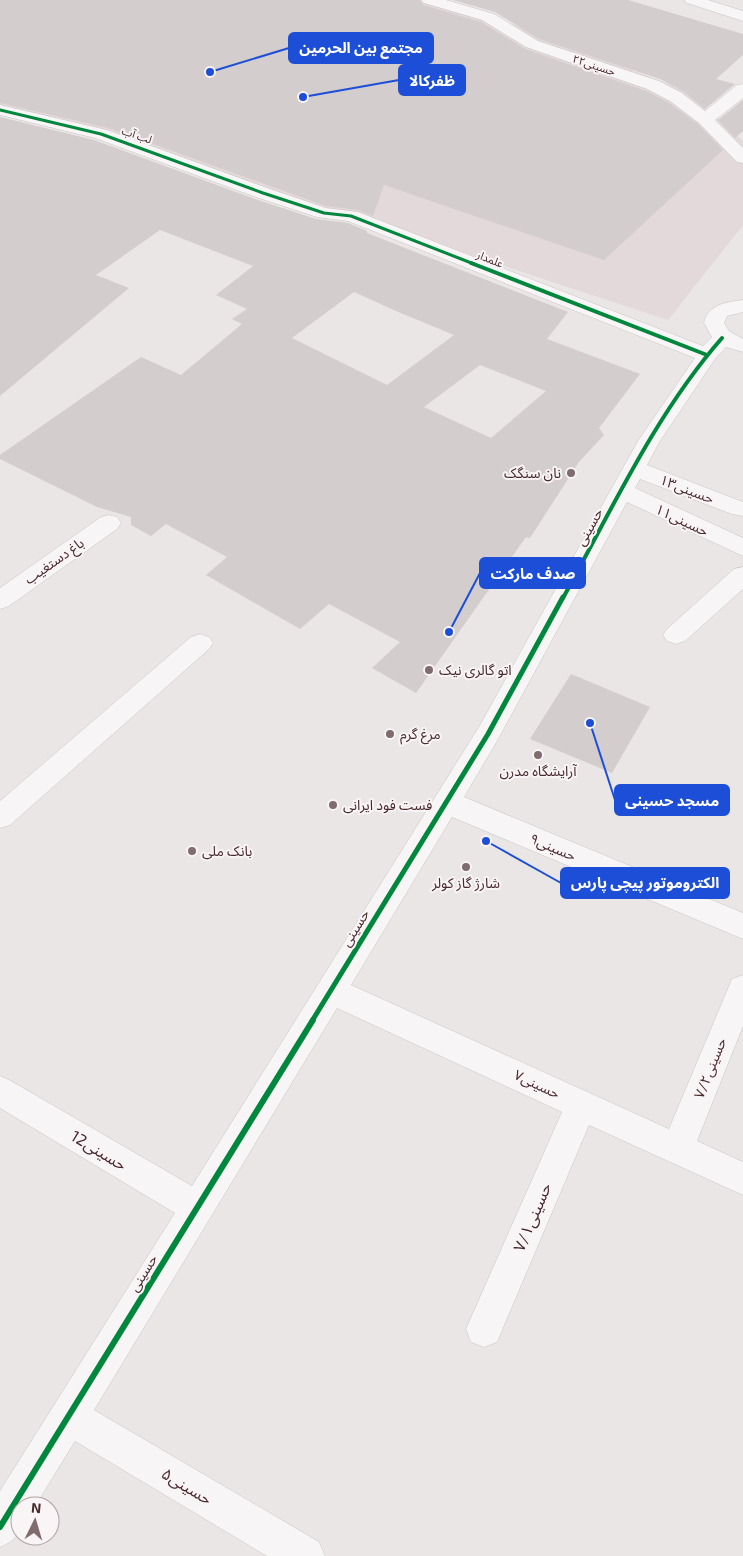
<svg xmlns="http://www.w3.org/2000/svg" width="743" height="1556" viewBox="0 0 743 1556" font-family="'Exo 2','Noto Sans Arabic',sans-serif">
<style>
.built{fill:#e3d8da}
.building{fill:#d3cdcd;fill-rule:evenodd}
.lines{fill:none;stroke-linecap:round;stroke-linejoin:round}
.minor-casing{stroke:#c8c4c4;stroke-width:1}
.minor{fill:#f7f5f5;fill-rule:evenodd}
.cycleway-far3-casing{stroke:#f9f4f5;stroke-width:5}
.cycleway-far2-casing{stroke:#f9f4f5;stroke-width:6}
.cycleway-far1-casing{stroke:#f9f4f5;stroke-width:8}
.cycleway-casing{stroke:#f9f4f5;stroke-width:9}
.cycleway-far3{stroke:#00873e;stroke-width:3}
.cycleway-far2{stroke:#00873e;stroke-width:4}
.cycleway-far1{stroke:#00873e;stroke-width:5}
.cycleway{stroke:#00873e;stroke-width:6}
.poi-dot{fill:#806b6e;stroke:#f9f4f5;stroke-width:2}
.labels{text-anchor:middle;stroke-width:4;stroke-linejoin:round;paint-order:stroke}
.far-street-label{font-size:11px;fill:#47292e;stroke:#f9f4f5}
.poi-label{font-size:14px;fill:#47292e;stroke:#f9f4f5;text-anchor:start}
.street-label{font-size:14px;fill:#47292e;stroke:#f9f4f5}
.near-street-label{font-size:16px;fill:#47292e;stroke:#f9f4f5}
.leader{fill:none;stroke:#1d4ed8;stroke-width:2}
.callout-dot{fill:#1d4ed8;stroke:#f9f4f5;stroke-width:2}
.callout{fill:#1d4ed8;stroke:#1d4ed8;stroke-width:2}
.callout-label{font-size:15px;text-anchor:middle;font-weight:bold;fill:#fff}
</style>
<rect width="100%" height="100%" fill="#eae6e6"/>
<!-- built -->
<path class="built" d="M 0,0 L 441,0 L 515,25 L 686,91 L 743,141 L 743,225 L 668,320 L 356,217 L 47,124 L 0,113 Z"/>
<!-- building -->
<path class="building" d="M 0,0 L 419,0 L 423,5 L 481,22 L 525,49 L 646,91 L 669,103 L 698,124 L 723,150 L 604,260 L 384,185 L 373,216 L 358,210 L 326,206 L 108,128 L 0,103 Z
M 453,0 L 628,0 L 743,34 L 743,55 L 716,79 L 735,84 L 705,109 L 683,91 L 660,79 L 539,39 L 495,12 Z
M 743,100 L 743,131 L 735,138 L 718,120 Z
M 0,117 L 94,140 L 255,199 L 316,219 L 348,223 L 367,231 L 367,233 L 568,312 L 547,339 L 640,374 L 599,428 L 604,435 L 579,462 L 530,538 L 526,537 L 416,693 L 372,668 L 400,642 L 329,604 L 300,629 L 206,575 L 227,557 L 166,524 L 151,536 L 131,525 L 131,517 L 97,507 L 0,459 L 0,455 L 141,357 L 181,375 L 242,324 L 232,319 L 247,309 L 216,295 L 253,266 L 160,230 L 96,275 L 129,288 L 0,396 ZM 354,292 L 396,311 L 454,335 L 387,385 L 292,338 ZM 480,365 L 546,391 L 491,438 L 424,407 Z
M 571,674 L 650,707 L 612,773 L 530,739 Z"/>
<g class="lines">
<defs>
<path id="minor" d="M 421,0 L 446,0 L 494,14 L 538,41 L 659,81 L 682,93 L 705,111 L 737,85 L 743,84 L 743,98 L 715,120 L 743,148 L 743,163 L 737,162 L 699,123 L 670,101 L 647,89 L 526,47 L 482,20 L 424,3 Z
M 684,0 L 708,0 L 743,11 L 743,21 L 687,3 Z
M 0,105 L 107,130 L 270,189 L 326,208 L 358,212 L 703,346 L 712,337 L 704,323 C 708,304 727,302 743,300 L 743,312 L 727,316 L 724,323 L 729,331 L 743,339 L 743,352 L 726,347 L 715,359 L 660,441 L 647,465 L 743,502 L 743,516 L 732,514 L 640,479 L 635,488 L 743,538 L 743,556 L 627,502 L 497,741 L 464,797 L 743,913 L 743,939 L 452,817 L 351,985 L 669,1129 L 732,979 L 743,975 L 743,1026 L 697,1141 L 743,1162 L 743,1195 L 589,1125 L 497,1342 L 484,1347 L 471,1342 L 466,1329 L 562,1112 L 337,1008 L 94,1410 L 319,1542 L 325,1556 L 267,1556 L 75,1441 L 35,1506 L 20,1506 C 20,1529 23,1537 0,1547 L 0,1491 L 175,1213 L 0,1108 L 0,1076 L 11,1081 L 192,1186 L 479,727 L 638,441 L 695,358 L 348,221 L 317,217 L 256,197 L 95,138 L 0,115 Z
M 109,515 L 117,517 L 121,523 L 117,529 L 9,606 L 0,609 L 0,588 L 101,517 Z
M 743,567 L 743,589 L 685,641 L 676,644 L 667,641 L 663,635 L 667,629 L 734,569 Z
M 200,634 L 209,637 L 213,643 L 209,649 L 10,825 L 0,828 L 0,801 L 191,637 Z"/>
</defs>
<!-- minor casing -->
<use href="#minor" class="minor-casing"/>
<!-- minor -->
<use href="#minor" class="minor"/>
<defs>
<path id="cycleway-far3" d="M 0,110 L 101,134 L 263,193 L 324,213 L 351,216 L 474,264"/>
<path id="cycleway-far2" d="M 471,263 L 707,355
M 563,598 C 611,511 656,413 722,338"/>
<path id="cycleway-far1" d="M 312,1021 L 488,734 L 563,597"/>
<path id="cycleway" d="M 0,1527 L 313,1020"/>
</defs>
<!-- cycleway-far3 casing -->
<use href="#cycleway-far3" class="cycleway-far3-casing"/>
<!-- cycleway-far2 casing -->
<use href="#cycleway-far2" class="cycleway-far2-casing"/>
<!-- cycleway-far1 casing -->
<use href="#cycleway-far1" class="cycleway-far1-casing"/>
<!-- cycleway casing -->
<use href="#cycleway" class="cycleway-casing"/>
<!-- cycleway-far3 -->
<use href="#cycleway-far3" class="cycleway-far3"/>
<!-- cycleway-far2 -->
<use href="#cycleway-far2" class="cycleway-far2"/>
<!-- cycleway-far1 -->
<use href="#cycleway-far1" class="cycleway-far1"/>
<!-- cycleway -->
<use href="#cycleway" class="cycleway"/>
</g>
<!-- markers -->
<g class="poi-dot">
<circle cx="571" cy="473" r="5"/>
<circle cx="429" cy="670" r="5"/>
<circle cx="390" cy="734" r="5"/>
<circle cx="538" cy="755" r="5"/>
<circle cx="333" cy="805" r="5"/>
<circle cx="192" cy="851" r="5"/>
<circle cx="466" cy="867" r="5"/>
</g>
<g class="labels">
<!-- far-street labels -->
<g class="far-street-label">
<text transform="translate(594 65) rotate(18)" y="4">حسینی۲۲</text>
<text transform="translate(137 135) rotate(19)" y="4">لب آب</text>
<text transform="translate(490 259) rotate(22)" y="4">علمدار</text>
</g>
<!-- poi labels -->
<g class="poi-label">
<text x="561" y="478" text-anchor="end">نان سنگک</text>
<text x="439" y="675">اتو گالری نیک</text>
<text x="400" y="739">مرغ گرم</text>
<text x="538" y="776" text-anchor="middle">آرایشگاه مدرن</text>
<text x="343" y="810">فست فود ایرانی</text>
<text x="202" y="856">بانک ملی</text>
<text x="466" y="888" text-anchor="middle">شارژ گاز کولر</text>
</g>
<!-- street labels -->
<g class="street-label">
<text transform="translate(687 489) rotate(21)" y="5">حسینی۱۳</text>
<text transform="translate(682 520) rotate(25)" y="5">حسینی۱۱</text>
<text transform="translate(589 527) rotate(-61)" y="5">حسینی</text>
<text transform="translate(54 561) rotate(-35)" y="5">باغ دستغیب</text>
<text transform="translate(553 847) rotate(23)" y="5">حسینی۹</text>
<text transform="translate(355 928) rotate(-58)" y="5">حسینی</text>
<text transform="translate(710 1068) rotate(-68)" y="5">حسینی۷/۲</text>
<text transform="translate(537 1084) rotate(25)" y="5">حسینی۷</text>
<text transform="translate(143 1273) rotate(-58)" y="5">حسینی</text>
</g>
<!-- near-street labels -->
<g class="near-street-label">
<text transform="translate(99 1150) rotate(31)" y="6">حسینی12</text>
<text transform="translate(532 1217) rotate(-67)" y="6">حسینی۷/۱</text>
<text transform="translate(187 1486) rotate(31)" y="6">حسینی۵</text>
</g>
</g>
<!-- callouts -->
<path class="leader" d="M210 72L289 48M303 97L399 80M449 632L480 573M590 723L615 800M486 841L561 883"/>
<g class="callout-dot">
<circle cx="210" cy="72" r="5"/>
<circle cx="303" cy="97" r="5"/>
<circle cx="449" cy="632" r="5"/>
<circle cx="590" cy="723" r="5"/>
<circle cx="486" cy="841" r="5"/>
</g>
<g class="callout">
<rect x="289" y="33" width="144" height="30" rx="5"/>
<rect x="399" y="65" width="66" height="30" rx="5"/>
<rect x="480" y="558" width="105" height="30" rx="5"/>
<rect x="615" y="785" width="114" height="30" rx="5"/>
<rect x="561" y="868" width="168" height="30" rx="5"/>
</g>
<g class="callout-label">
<text x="361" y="53">مجتمع بین الحرمین</text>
<text x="432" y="86">ظفرکالا</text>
<text x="533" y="579">صدف مارکت</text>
<text x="672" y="806">مسجد حسینی</text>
<text x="645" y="888">الکتروموتور پیچی پارس</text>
</g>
<!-- north arrow -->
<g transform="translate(35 1521) rotate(5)"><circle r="24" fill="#f9f4f5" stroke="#b2a3a5"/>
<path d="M0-4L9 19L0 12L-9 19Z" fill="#806b6e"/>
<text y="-8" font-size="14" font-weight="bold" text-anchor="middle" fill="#47292e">N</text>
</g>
</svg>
